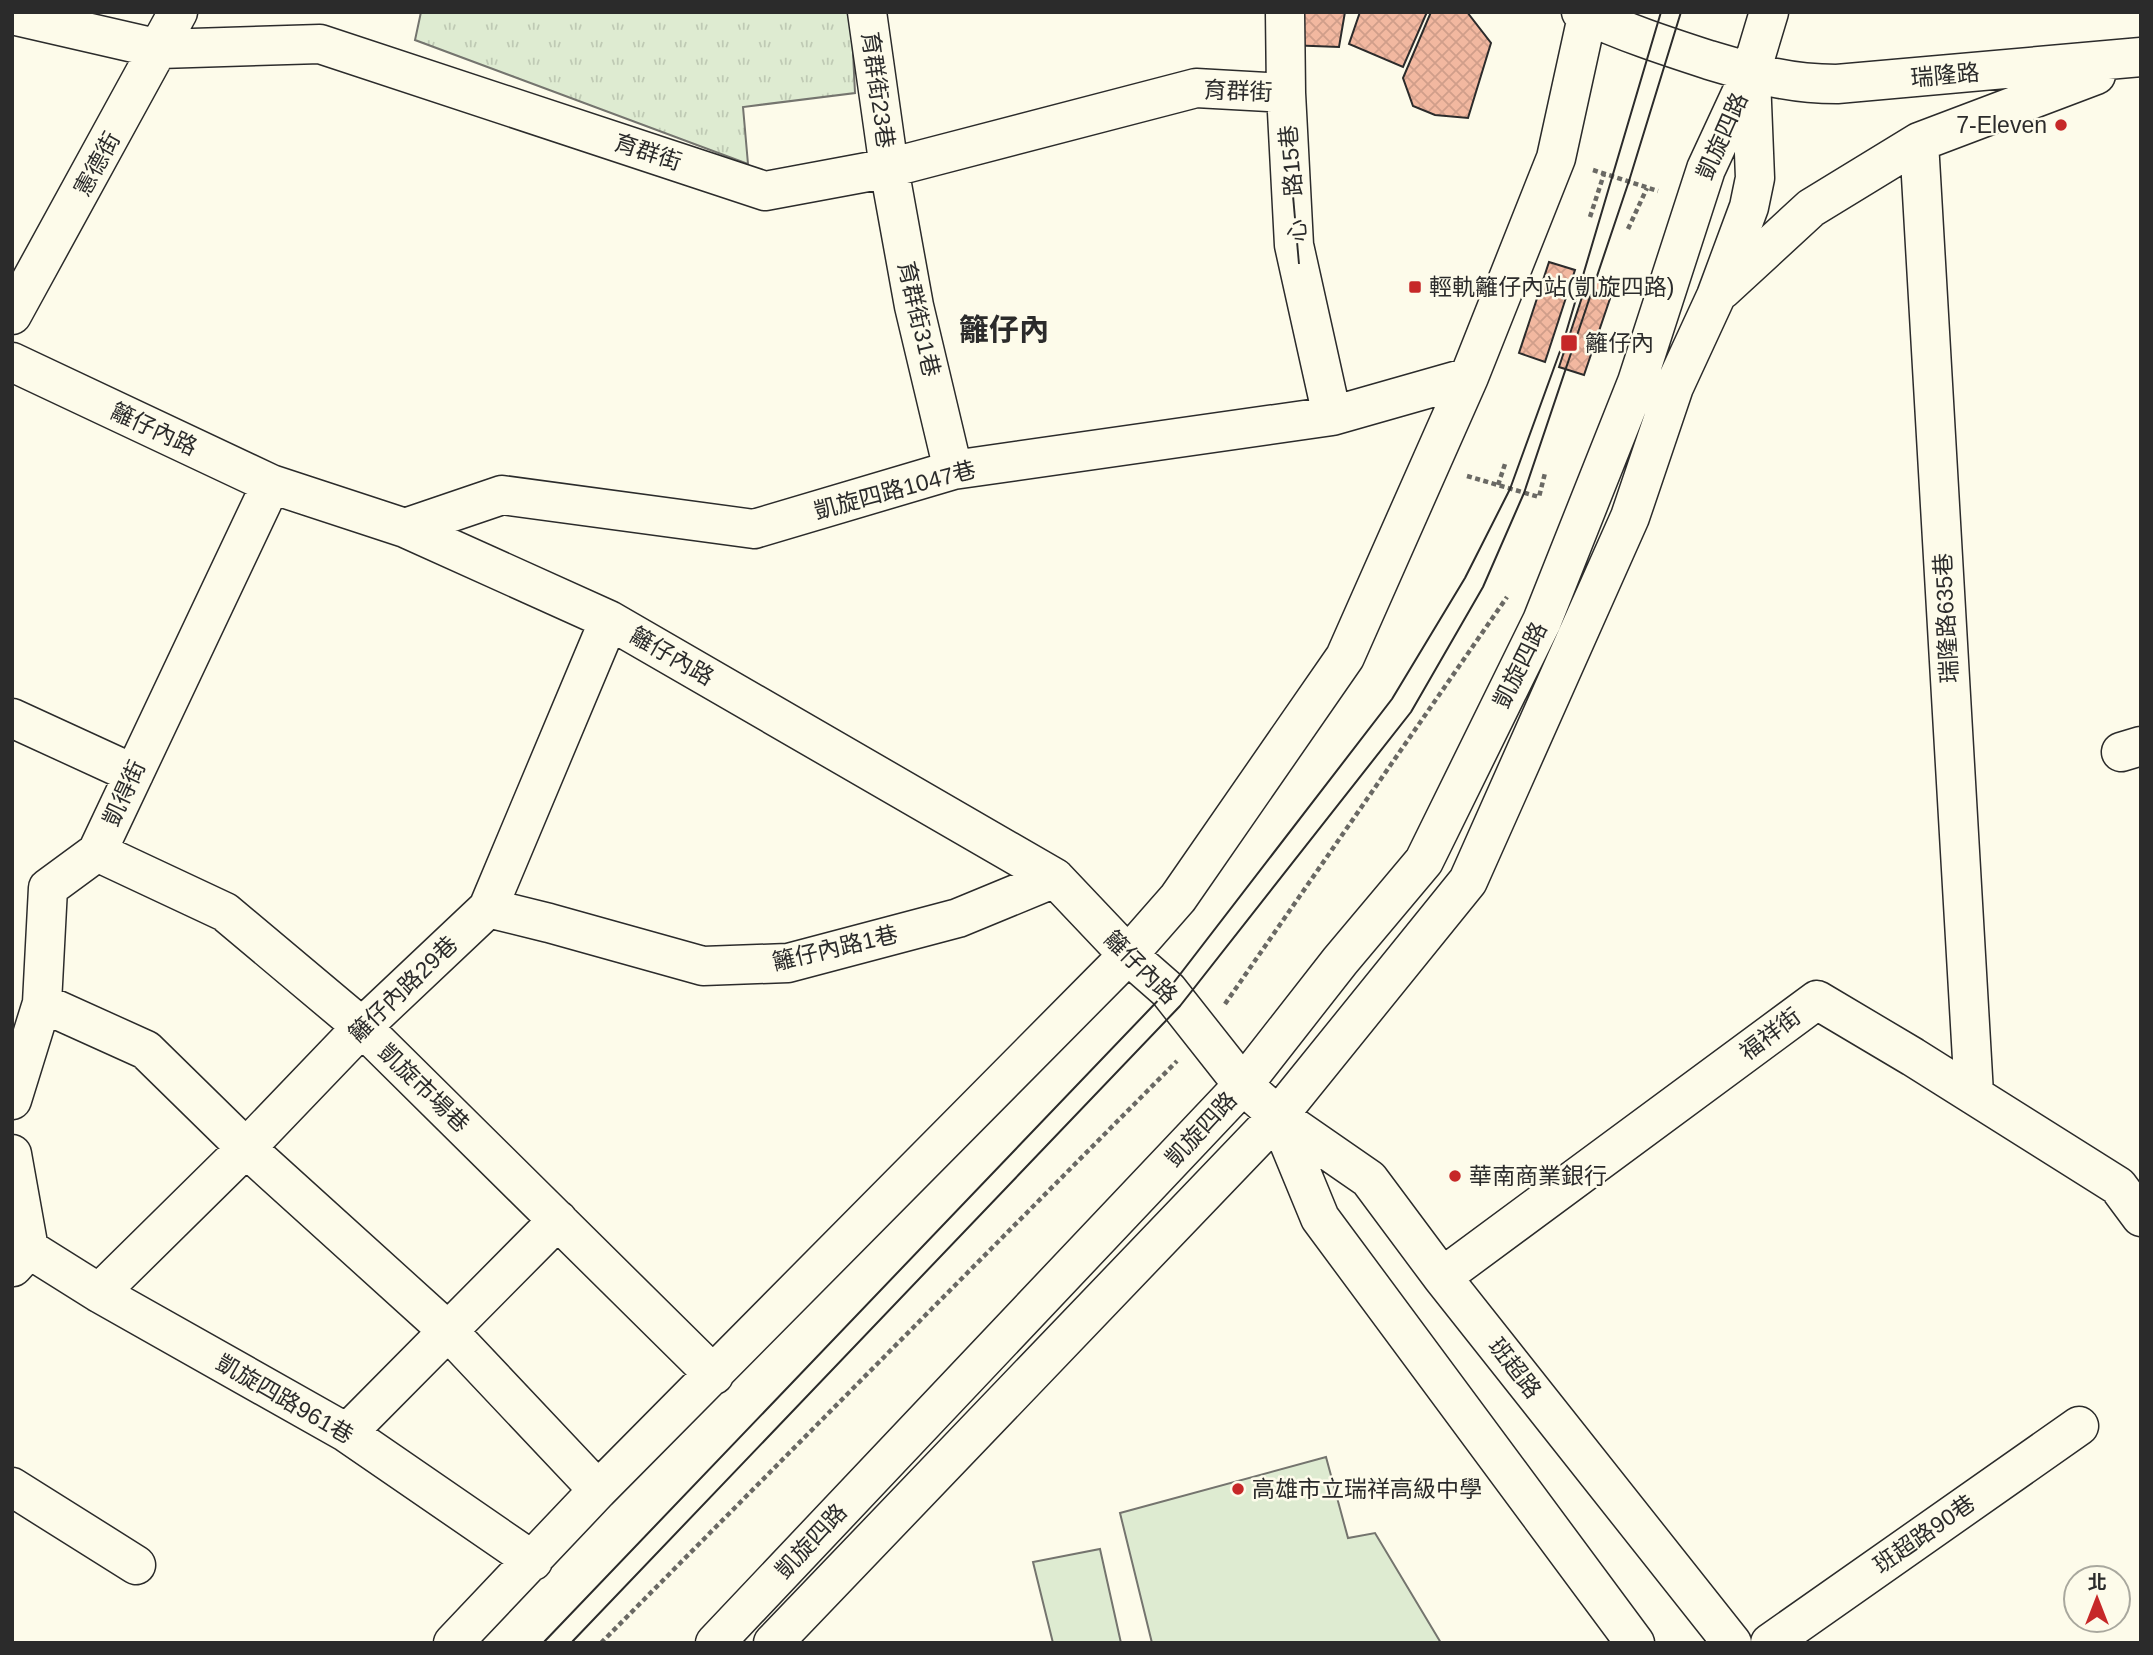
<svg xmlns="http://www.w3.org/2000/svg" width="2153" height="1655" viewBox="0 0 2153 1655" font-family="Arial,'Noto Sans TC',sans-serif">
<style>
.grass{fill:url(#grass-tufts);stroke:#74746e;stroke-width:2}
.garden{fill:#deebd1;stroke:#74746e;stroke-width:2}
.building{fill:url(#building-cross-hatch);stroke:#2b2b2b;stroke-width:2}
.lines{fill:none;stroke-linecap:round;stroke-linejoin:round}
.minor-casing{stroke:#2b2b2b;stroke-width:41}
.path{stroke:#6a6964;stroke-width:4.5;stroke-dasharray:5 3.5;stroke-linecap:butt}
.minor{stroke:#fdfbea;stroke-width:38}
.tram{stroke:#2b2b2b;stroke-width:2}
.poi-dot{fill:#c62828;stroke:#fdfbea;stroke-width:2.5}
.labels{text-anchor:middle;stroke-width:5;stroke-linejoin:round;paint-order:stroke}
.street-label{font-size:23px;fill:#2b2b2b;stroke:#fdfbea}
.poi-label{font-size:23px;fill:#2b2b2b;stroke:#fdfbea;text-anchor:start}
.district-label{font-size:30px;font-weight:bold;fill:#2b2b2b;stroke:#fdfbea}
</style>
<defs>
<pattern id="grass-tufts" width="24" height="20" patternUnits="userSpaceOnUse" patternTransform="scale(1.75)"><rect width="24" height="20" fill="#deebd1"/><path d="M3 7l-1-3M5 7V3M7 7l1-3M15 17l-1-3M17 17v-4M19 17l1-3" fill="none" stroke="#bfcab4"/></pattern>
<pattern id="building-cross-hatch" width="8" height="8" patternUnits="userSpaceOnUse" patternTransform="scale(1.75)"><rect width="8" height="8" fill="#f2b8a0"/><path d="M0 0l8 8M0 8l8-8" fill="none" stroke="#d09e8a"/></pattern>
</defs>
<rect width="100%" height="100%" fill="#fdfbea"/>
<!-- grass -->
<path class="grass" d="M 421,12 L 851,12 L 855,93 L 743,107 L 748,164 L 415,40 Z"/>
<!-- garden -->
<path class="garden" d="M 1326,1457 L 1348,1538 L 1375,1533 L 1441,1643 L 1152,1643 L 1120,1513 Z
M 1100,1549 L 1121,1643 L 1053,1643 L 1033,1562 Z"/>
<!-- building -->
<path class="building" d="M 1295,12 L 1345,12 L 1339,47 L 1287,45 Z
M 1360,12 L 1427,12 L 1403,67 L 1349,44 Z
M 1431,12 L 1467,12 L 1491,43 L 1468,118 L 1435,115 L 1413,106 L 1403,78 Z
M 1549,262 L 1575,270 L 1545,362 L 1519,353 Z
M 1589,276 L 1615,284 L 1584,375 L 1559,367 Z"/>
<g class="lines">
<defs>
<path id="minor" d="M 867,12 L 889,168 L 914,306 L 953,470
M 1285,12 L 1286,93 L 1294,245 L 1332,416
M 1581,12 C 1623,32 1666,46 1709,60 C 1756,74 1788,84 1837,84 L 2141,57
M 12,15 L 160,49 L 320,44 L 765,191 L 889,168 L 1196,88 L 1286,93
M 1919,142 L 1974,1094
M 1722,290 L 1811,208 L 1919,142 L 2096,75
M 12,315 L 178,12
M 12,362 L 271,484 L 405,528 L 609,620 L 1055,878 L 1128,955 L 1168,990 L 1243,1085 L 1278,1116 L 1369,1179 L 1442,1277 L 1732,1643
M 405,528 L 502,495 L 754,529 L 953,470 L 1332,416 L 1469,377
M 12,718 L 134,774
M 2121,752 L 2141,746
M 97,852 L 225,912 L 362,1027 L 714,1375
M 488,908 L 549,923 L 703,966 L 788,963 L 958,918 L 1055,878
M 42,1003 L 146,1050 L 246,1148 L 448,1331 L 598,1490
M 12,1100 L 42,1003 L 48,888 L 97,852 L 271,484
M 1278,1116 L 1320,1218 L 1635,1643
M 12,1154 L 29,1249 L 13,1267
M 29,1249 L 99,1293 L 347,1433 L 533,1561
M 1442,1277 L 1817,1000 L 1913,1057 L 2118,1186 L 2141,1217
M 99,1293 L 246,1148 L 362,1027 L 488,908 L 609,620
M 347,1433 L 558,1220
M 12,1487 L 136,1565
M 453,1643 L 598,1490 L 1128,955 L 1178,898 L 1345,657 L 1469,377 L 1556,158 L 1588,12
M 715,1643 L 1243,1085 L 1340,961 L 1424,861 L 1542,621 L 1637,382 L 1706,169 L 1751,72 L 1769,12
M 773,1643 L 1278,1116 L 1468,881 L 1630,517 L 1674,387 L 1716,296 L 1749,207 L 1755,178 L 1751,78
M 1770,1643 L 2079,1426"/>
</defs>
<!-- minor casing -->
<use href="#minor" class="minor-casing"/>
<!-- path -->
<path class="path" d="M 1593,170 L 1658,191
M 1590,217 L 1604,174
M 1628,229 L 1647,188
M 1467,476 L 1539,497 L 1545,473
M 1498,485 L 1506,461
M 1225,1004 L 1507,597
M 601,1643 L 1177,1061"/>
<!-- minor -->
<use href="#minor" class="minor"/>
<!-- tram -->
<path class="tram" d="M 543,1643 L 1168,990 L 1392,699 L 1465,578 L 1510,489 L 1563,343 L 1661,12
M 571,1643 L 1180,1006 L 1411,712 L 1483,587 L 1524,493 L 1629,181 L 1681,12"/>
</g>
<!-- markers -->
<g class="poi-dot">
<circle cx="2061" cy="125" r="7"/>
<rect x="1408" y="280" width="14" height="14" rx="3.5"/>
<rect x="1560" y="334" width="18" height="18" rx="3.5"/>
<circle cx="1455" cy="1176" r="7"/>
<circle cx="1238" cy="1489" r="7"/>
</g>
<g class="labels">
<!-- street labels -->
<g class="street-label">
<text transform="translate(1945 75) rotate(-5)" y="8">瑞隆路</text>
<text transform="translate(878 90) rotate(82)" y="8">育群街23巷</text>
<text transform="translate(1238 91) rotate(2)" y="8">育群街</text>
<text transform="translate(1722 136) rotate(-66)" y="8">凱旋四路</text>
<text transform="translate(648 152) rotate(18)" y="8">育群街</text>
<text transform="translate(97 164) rotate(-61)" y="8">憲德街</text>
<text transform="translate(1294 195) rotate(-95)" y="8">一心一路15巷</text>
<text transform="translate(919 319) rotate(77)" y="8">育群街31巷</text>
<text transform="translate(154 429) rotate(25)" y="8">籬仔內路</text>
<text transform="translate(895 490) rotate(-15)" y="8">凱旋四路1047巷</text>
<text transform="translate(1946 618) rotate(-93)" y="8">瑞隆路635巷</text>
<text transform="translate(672 656) rotate(30)" y="8">籬仔內路</text>
<text transform="translate(1520 665) rotate(-64)" y="8">凱旋四路</text>
<text transform="translate(124 793) rotate(-65)" y="8">凱得街</text>
<text transform="translate(835 948) rotate(-13)" y="8">籬仔內路1巷</text>
<text transform="translate(1141 967) rotate(45)" y="8">籬仔內路</text>
<text transform="translate(403 989) rotate(-44)" y="8">籬仔內路29巷</text>
<text transform="translate(1770 1034) rotate(-37)" y="8">福祥街</text>
<text transform="translate(424 1088) rotate(44)" y="8">凱旋市場巷</text>
<text transform="translate(1201 1129) rotate(-47)" y="8">凱旋四路</text>
<text transform="translate(1515 1368) rotate(52)" y="8">班超路</text>
<text transform="translate(285 1399) rotate(30)" y="8">凱旋四路961巷</text>
<text transform="translate(1924 1534) rotate(-35)" y="8">班超路90巷</text>
<text transform="translate(811 1541) rotate(-47)" y="8">凱旋四路</text>
</g>
<!-- poi labels -->
<g class="poi-label">
<text x="2047" y="133" text-anchor="end">7-Eleven</text>
<text x="1429" y="295">輕軌籬仔內站(凱旋四路)</text>
<text x="1585" y="351">籬仔內</text>
<text x="1469" y="1184">華南商業銀行</text>
<text x="1252" y="1497">高雄市立瑞祥高級中學</text>
</g>
<!-- district labels -->
<g class="district-label">
<text x="1004" y="340">籬仔內</text>
</g>
</g>
<!-- border -->
<rect width="2153" height="1655" fill="none" stroke="#2b2b2b" stroke-width="28"/>
<!-- north arrow -->
<g transform="translate(2097 1599)"><circle r="33" fill="#fdfbea" stroke="#a9a89e" stroke-width="2"/>
<path d="M0-5L12 26L0 18L-12 26Z" fill="#c62828"/>
<text y="-10" font-size="19" font-weight="bold" text-anchor="middle" fill="#2b2b2b">北</text>
</g>
</svg>
